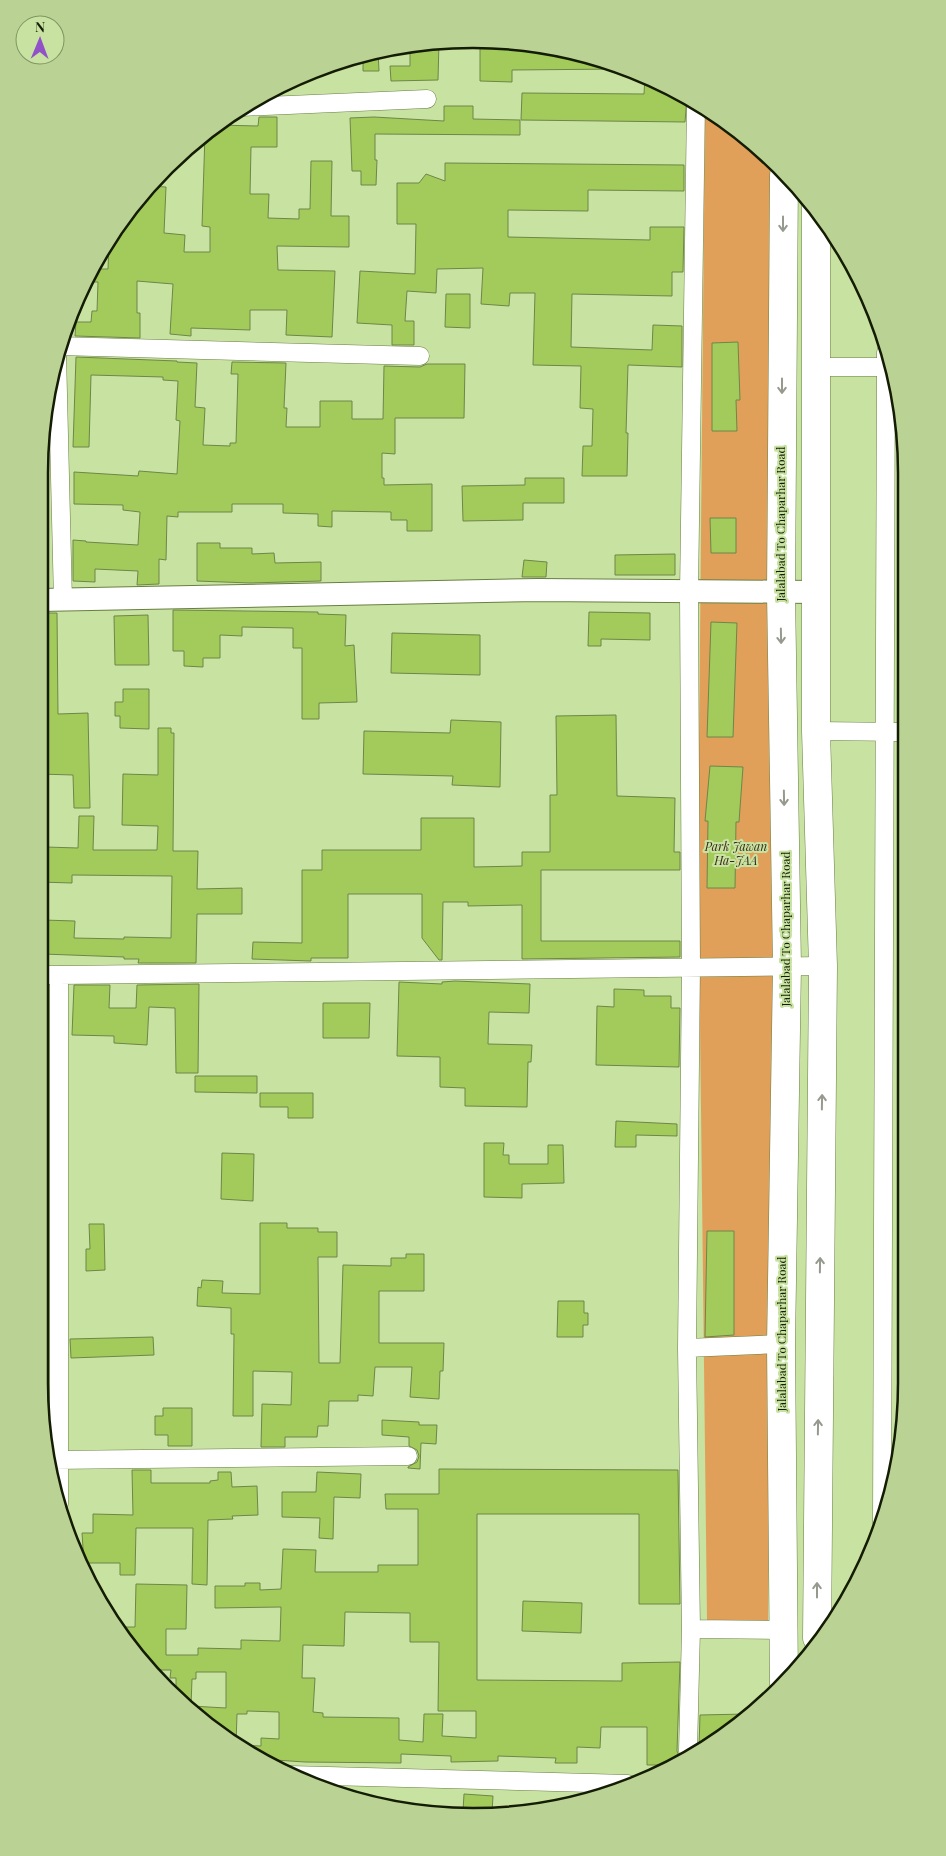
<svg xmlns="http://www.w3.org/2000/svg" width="946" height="1856" viewBox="0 0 946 1856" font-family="'Playfair Display',serif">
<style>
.green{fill:#e1a05a}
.building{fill:#a2cb5b;stroke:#6e8648;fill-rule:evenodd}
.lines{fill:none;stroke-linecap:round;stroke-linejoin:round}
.minor-casing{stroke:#687f41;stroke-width:19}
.tertiary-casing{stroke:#687f41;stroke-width:24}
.primary-casing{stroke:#687f41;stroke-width:29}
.minor{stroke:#fff;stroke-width:18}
.tertiary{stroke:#fff;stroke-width:22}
.primary{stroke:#fff;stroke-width:28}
.oneway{stroke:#95998e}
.labels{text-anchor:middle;stroke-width:4;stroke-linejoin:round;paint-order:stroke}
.street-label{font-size:12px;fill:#141d04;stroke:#c8e3a1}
.park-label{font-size:12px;font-style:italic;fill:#3a2a1a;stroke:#c8e3a1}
.rim{fill:none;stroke:#141d04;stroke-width:2.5}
</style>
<rect width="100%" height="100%" fill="#c8e3a1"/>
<!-- green -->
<path class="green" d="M 705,108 L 738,129 L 774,165 L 775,838 L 768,1625 L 707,1620 L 698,854 Z"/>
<!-- building -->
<path class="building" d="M 480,40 L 501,40 L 585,53 L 622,69 L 512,70 L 512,82 L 480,81 Z
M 439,42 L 438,80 L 391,81 L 390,66 L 410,66 L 410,44 Z
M 378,51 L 379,71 L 363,71 L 363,55 Z
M 645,76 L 665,83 L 687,97 L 685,122 L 521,120 L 522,93 L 644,94 Z
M 444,106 L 473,106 L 473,119 L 520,120 L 520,135 L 375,134 L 375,160 L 377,160 L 376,185 L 361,185 L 361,171 L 352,171 L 350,118 L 374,117 L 444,121 Z
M 259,117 L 277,117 L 277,147 L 251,147 L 250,194 L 269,194 L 268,218 L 299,219 L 299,209 L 310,209 L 311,161 L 332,161 L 331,216 L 349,216 L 349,247 L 277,246 L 278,270 L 335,271 L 332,337 L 286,335 L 287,310 L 250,310 L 250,330 L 191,328 L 191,336 L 170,334 L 173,284 L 137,281 L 137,313 L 140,313 L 140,338 L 75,336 L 76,322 L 91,322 L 92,311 L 97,311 L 98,282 L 83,282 L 83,281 L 91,269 L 108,269 L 109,240 L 128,209 L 149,186 L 166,187 L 164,233 L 185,235 L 184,252 L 210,252 L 210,227 L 202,226 L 205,134 L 216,125 L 258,126 Z
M 445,163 L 684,165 L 684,191 L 588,190 L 588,211 L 508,210 L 508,237 L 650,240 L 650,227 L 684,227 L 683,272 L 672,272 L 672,296 L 572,294 L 571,347 L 652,350 L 653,325 L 682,326 L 682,367 L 628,365 L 626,433 L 628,433 L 627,476 L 582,476 L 583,446 L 592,446 L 593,409 L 580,408 L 581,366 L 533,365 L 535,293 L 510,293 L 509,306 L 481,304 L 483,268 L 437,269 L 436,293 L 407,291 L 405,321 L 414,321 L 414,345 L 392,345 L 392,325 L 357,323 L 360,271 L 415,274 L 416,224 L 397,224 L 397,183 L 419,183 L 426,174 L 445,181 Z
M 446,294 L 470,294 L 470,328 L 445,327 Z
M 738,342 L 740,400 L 736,400 L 737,431 L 712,431 L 712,343 Z
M 76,357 L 177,361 L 177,362 L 197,363 L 195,407 L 205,408 L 203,445 L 230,446 L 230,443 L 236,443 L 238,374 L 231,374 L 232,362 L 286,363 L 284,408 L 287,408 L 286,427 L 320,427 L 320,401 L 352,401 L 352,419 L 383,419 L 384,366 L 420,367 L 427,364 L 465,364 L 464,418 L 395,418 L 395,454 L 382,453 L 382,478 L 384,478 L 384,485 L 432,484 L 432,531 L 407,531 L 407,520 L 391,520 L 391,512 L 332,511 L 332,527 L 318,526 L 318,514 L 283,513 L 283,504 L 232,504 L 232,512 L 178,512 L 178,517 L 167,516 L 166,560 L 159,559 L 159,584 L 137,585 L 138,571 L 95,569 L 95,582 L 73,581 L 73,540 L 86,541 L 86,542 L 138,545 L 140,512 L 123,510 L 123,505 L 74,504 L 74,472 L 138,476 L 139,471 L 177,474 L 180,421 L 176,420 L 178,381 L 163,380 L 163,377 L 91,375 L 89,447 L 73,447 Z
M 525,478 L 564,478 L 564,503 L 523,503 L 523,520 L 463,521 L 462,486 L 525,485 Z
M 710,518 L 736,518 L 736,553 L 711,553 Z
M 197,543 L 220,543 L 220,548 L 252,548 L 252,554 L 274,553 L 275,563 L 321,562 L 321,581 L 250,583 L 197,581 Z
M 675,554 L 675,575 L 615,575 L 615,555 Z
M 524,560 L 547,562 L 546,577 L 522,577 Z
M 173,610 L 318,612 L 318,614 L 346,615 L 345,646 L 354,645 L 357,702 L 319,703 L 319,719 L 302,719 L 302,648 L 293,648 L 293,628 L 242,627 L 242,636 L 220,635 L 220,658 L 203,658 L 203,667 L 184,666 L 184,651 L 173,651 Z
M 589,612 L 650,613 L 650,640 L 601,639 L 601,646 L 588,646 Z
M 40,613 L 57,613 L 58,714 L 88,713 L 90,808 L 74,808 L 73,775 L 39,774 Z
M 148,615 L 149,665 L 115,665 L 114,616 Z
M 711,622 L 737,623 L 733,737 L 707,737 Z
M 392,633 L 480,635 L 480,675 L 391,673 Z
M 123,689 L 149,689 L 149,729 L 120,728 L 120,716 L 115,716 L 115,702 L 123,702 Z
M 616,715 L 617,796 L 675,798 L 674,852 L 680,852 L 680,870 L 541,870 L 541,941 L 680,941 L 680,957 L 522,959 L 522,905 L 468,906 L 468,902 L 443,902 L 442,960 L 439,960 L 422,938 L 422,894 L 348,894 L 348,958 L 311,958 L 311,961 L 252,959 L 253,942 L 302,943 L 302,870 L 322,870 L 322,850 L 421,850 L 421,818 L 474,818 L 474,867 L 522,866 L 522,852 L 550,852 L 550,795 L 557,795 L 556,716 Z
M 451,720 L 501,722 L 500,787 L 452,785 L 453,776 L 363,774 L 364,731 L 450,733 Z
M 158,728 L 171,728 L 171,733 L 174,733 L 173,851 L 198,851 L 197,889 L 242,888 L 242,914 L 197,914 L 196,963 L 138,963 L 139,959 L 124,959 L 124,957 L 43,954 L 43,920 L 75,921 L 74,938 L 124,939 L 124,937 L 171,938 L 172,876 L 72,875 L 72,883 L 39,882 L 39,849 L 46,849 L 46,847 L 78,848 L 79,816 L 94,816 L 93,850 L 157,850 L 158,826 L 122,825 L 123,774 L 158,775 Z
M 710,766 L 743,767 L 739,822 L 736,822 L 735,888 L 707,888 L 708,821 L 705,821 Z
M 455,981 L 530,984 L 529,1013 L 489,1012 L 488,1044 L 532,1045 L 531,1062 L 528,1062 L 527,1107 L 465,1106 L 465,1088 L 440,1087 L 440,1057 L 397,1056 L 399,982 L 442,984 L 442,982 Z
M 199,984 L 198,1073 L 176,1073 L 175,1008 L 149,1007 L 147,1045 L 114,1043 L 114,1036 L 72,1035 L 74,985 L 110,985 L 109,1008 L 136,1008 L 137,985 Z
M 614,989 L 644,990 L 644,996 L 671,996 L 671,1008 L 680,1008 L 679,1067 L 596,1065 L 597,1006 L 614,1007 Z
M 323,1003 L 370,1003 L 369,1038 L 323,1038 Z
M 195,1076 L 257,1076 L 257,1093 L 195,1092 Z
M 260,1093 L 313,1093 L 313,1118 L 288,1118 L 288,1107 L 260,1107 Z
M 616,1121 L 677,1124 L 677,1136 L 636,1135 L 636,1147 L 615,1147 Z
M 484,1143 L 504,1143 L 503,1155 L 509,1155 L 509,1164 L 548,1164 L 548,1145 L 563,1145 L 564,1183 L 522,1184 L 522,1198 L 484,1197 Z
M 222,1153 L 254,1154 L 253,1201 L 221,1199 Z
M 260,1223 L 287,1223 L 287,1228 L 318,1228 L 318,1232 L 337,1232 L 337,1257 L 318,1257 L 319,1363 L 340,1363 L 343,1265 L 391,1266 L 391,1258 L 406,1258 L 406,1254 L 424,1254 L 424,1291 L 379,1291 L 379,1343 L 444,1343 L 443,1371 L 440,1371 L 439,1399 L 410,1397 L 412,1367 L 375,1367 L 373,1396 L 358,1395 L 358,1401 L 329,1401 L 328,1426 L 318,1426 L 317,1437 L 285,1437 L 285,1447 L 261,1447 L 262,1404 L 291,1405 L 292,1372 L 253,1371 L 253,1416 L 233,1416 L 234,1334 L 231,1334 L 231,1308 L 197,1306 L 198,1287 L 201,1288 L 202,1280 L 223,1281 L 222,1293 L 260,1294 Z
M 89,1224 L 104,1224 L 105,1270 L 86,1271 L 86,1249 L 90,1249 Z
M 707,1231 L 734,1231 L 734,1335 L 705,1337 Z
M 558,1301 L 584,1301 L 584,1313 L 588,1313 L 588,1325 L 583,1325 L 583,1337 L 557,1337 Z
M 153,1337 L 154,1355 L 71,1358 L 70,1339 Z
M 163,1408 L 192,1408 L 192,1446 L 168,1446 L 168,1435 L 155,1435 L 155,1416 L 163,1416 Z
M 382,1420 L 419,1422 L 419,1425 L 437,1425 L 436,1444 L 421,1443 L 420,1469 L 408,1468 L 408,1467 L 417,1462 L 419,1456 L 417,1450 L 409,1446 L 409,1437 L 382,1435 Z
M 439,1469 L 678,1470 L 680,1604 L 639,1604 L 639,1514 L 477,1514 L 477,1680 L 622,1681 L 622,1663 L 680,1662 L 677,1751 L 679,1756 L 682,1760 L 675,1765 L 647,1765 L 647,1727 L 601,1727 L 600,1748 L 577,1747 L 577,1763 L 555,1763 L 556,1758 L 498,1756 L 498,1761 L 451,1762 L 451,1756 L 401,1754 L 401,1763 L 305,1762 L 260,1759 L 232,1744 L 191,1706 L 226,1708 L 226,1672 L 196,1672 L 196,1679 L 192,1679 L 191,1706 L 176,1692 L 176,1678 L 170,1678 L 171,1670 L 153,1670 L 129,1648 L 118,1627 L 135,1627 L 136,1584 L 187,1585 L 186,1629 L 166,1629 L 166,1655 L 198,1655 L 198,1648 L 241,1649 L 241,1640 L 280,1641 L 281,1607 L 215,1608 L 215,1586 L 245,1586 L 245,1583 L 260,1583 L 260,1590 L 281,1589 L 283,1549 L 316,1550 L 315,1572 L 378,1572 L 378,1565 L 418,1565 L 418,1509 L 386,1509 L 385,1494 L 439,1494 ZM 345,1612 L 410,1613 L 410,1642 L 439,1642 L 438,1711 L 476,1711 L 476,1738 L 442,1736 L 443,1714 L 424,1714 L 423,1742 L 399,1740 L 399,1718 L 323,1717 L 323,1713 L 313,1712 L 315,1678 L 302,1678 L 303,1645 L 344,1646 ZM 247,1711 L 279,1712 L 279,1739 L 261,1738 L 261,1746 L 236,1745 L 237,1714 L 247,1714 Z
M 132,1470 L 151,1470 L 151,1483 L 210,1483 L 210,1481 L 218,1480 L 218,1472 L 231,1472 L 232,1487 L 257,1486 L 258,1515 L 232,1516 L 233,1519 L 208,1520 L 207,1585 L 192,1584 L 193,1528 L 136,1528 L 135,1575 L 120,1575 L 120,1563 L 84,1563 L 82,1533 L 93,1533 L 93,1514 L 133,1515 Z
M 317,1472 L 361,1474 L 360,1498 L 334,1497 L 333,1539 L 319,1538 L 320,1518 L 282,1517 L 282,1492 L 316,1492 Z
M 523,1601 L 582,1603 L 581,1633 L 522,1631 Z
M 746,1714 L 716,1736 L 699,1748 L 700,1715 Z
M 464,1794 L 493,1796 L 492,1812 L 463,1811 Z"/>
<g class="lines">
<defs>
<path id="minor" d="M 241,107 L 427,99
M 59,346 L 420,356
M 57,353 L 63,601
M 816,367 L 890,367
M 816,731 L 904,732
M 39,975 L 59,975
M 687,1348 L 781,1344
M 51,1460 L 408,1456
M 59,1504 L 59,975 L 823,966
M 882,1522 L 886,352
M 691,1629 L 783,1630
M 688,1751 L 691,1629 L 687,1348 L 691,966 L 689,592 L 696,103
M 290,1775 L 628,1784"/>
<path id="tertiary" d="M 40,600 L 538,590 L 816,592"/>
<path id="primary" d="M 784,175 L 781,593 L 787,966 L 781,1344 L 784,1684
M 816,207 L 816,731 L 823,966 L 817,1638"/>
</defs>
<!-- minor casing -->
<use href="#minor" class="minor-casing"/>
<!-- tertiary casing -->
<use href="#tertiary" class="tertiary-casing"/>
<!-- primary casing -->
<use href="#primary" class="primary-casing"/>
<!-- minor -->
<use href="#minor" class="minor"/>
<!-- tertiary -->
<use href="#tertiary" class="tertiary"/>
<!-- primary -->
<use href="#primary" class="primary"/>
</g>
<!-- one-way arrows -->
<defs><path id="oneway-shaft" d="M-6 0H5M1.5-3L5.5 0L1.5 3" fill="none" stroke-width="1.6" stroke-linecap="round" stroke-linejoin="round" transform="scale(1.25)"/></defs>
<g class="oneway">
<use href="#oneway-shaft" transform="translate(783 224) rotate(90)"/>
<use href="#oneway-shaft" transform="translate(782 386) rotate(90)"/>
<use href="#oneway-shaft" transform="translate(781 636) rotate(89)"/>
<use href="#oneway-shaft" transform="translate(784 798) rotate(89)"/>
<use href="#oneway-shaft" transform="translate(822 1102) rotate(-89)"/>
<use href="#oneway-shaft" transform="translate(820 1265) rotate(-89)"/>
<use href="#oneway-shaft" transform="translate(818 1427) rotate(-89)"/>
<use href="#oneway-shaft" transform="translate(817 1590) rotate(-90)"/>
</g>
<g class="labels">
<!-- street labels -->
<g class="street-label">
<text transform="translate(781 524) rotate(-90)" y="4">Jalalabad To Chaparhar Road</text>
<text transform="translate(786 929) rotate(-90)" y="4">Jalalabad To Chaparhar Road</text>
<text transform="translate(782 1334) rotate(-90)" y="4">Jalalabad To Chaparhar Road</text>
</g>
<!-- park labels -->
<g class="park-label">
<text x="736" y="851">Park Jawan<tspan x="736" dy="14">Ha-JAA</tspan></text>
</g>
</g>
<!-- crop -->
<path d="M0 0H946V1856H0ZM473 48H473A425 425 0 0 1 898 473V1383A425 425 0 0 1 473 1808H473A425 425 0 0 1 48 1383V473A425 425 0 0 1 473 48Z" fill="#bad394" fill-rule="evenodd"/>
<path class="rim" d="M473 48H473A425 425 0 0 1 898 473V1383A425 425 0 0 1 473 1808H473A425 425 0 0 1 48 1383V473A425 425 0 0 1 473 48Z"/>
<!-- north arrow -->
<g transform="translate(40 40) rotate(1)"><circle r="24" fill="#c8e3a1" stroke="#809462"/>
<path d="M0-4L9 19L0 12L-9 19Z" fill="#9152c8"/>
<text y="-8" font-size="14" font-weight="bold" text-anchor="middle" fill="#141d04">N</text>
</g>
</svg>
